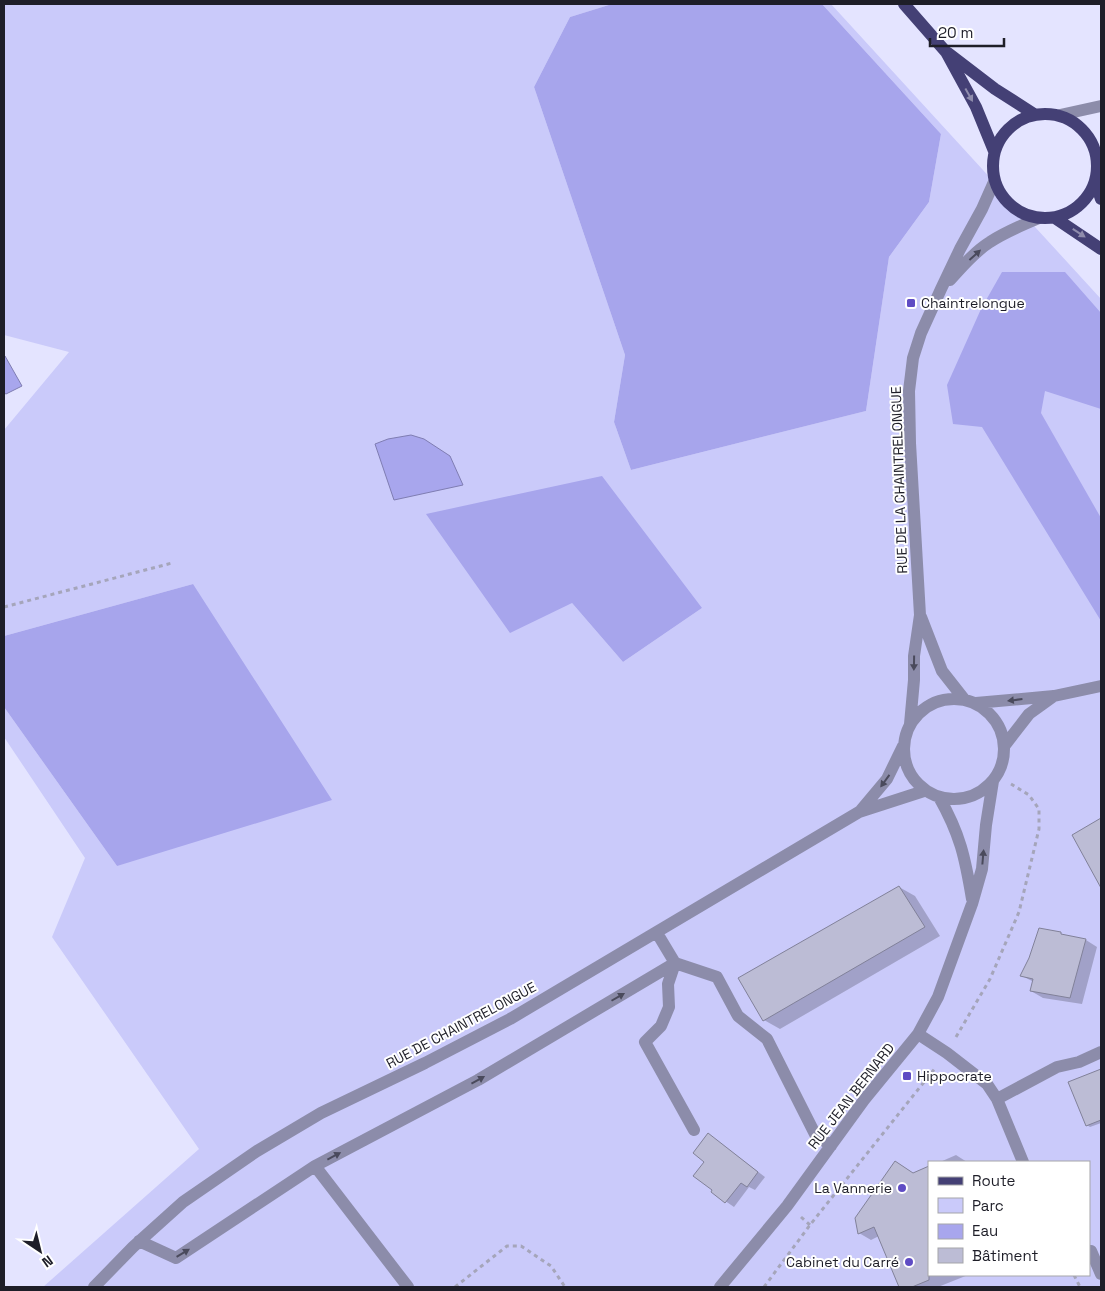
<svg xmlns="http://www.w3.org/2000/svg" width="1105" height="1291" viewBox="0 0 1105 1291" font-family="'Space Grotesk',sans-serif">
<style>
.green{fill:#cacafa;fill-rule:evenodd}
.forest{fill:#a7a5ec}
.water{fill:#a8a6ed;stroke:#7f7db2}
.shadow{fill:#0003}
.building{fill:#bcbcd5;stroke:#818199}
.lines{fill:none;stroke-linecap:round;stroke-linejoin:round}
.path{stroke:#a5a5ba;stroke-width:3;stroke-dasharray:4 4;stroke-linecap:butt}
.minor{stroke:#8c8caa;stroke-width:12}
.major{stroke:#444075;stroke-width:12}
.oneway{fill:#8f8cac}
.oneway2{fill:#4a4a5c}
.poi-dot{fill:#5f4cc4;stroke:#fff;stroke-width:2}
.labels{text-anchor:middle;stroke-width:4;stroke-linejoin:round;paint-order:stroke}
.poi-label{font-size:14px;fill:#1e1e28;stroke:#fff;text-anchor:start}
.street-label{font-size:14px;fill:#1e1e28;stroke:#fff}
</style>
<rect width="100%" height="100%" fill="#e4e4ff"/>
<!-- green -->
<path class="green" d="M 4,4 L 612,4 L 570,17 L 534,87 L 625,355 L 614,422 L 631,470 L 866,411 L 889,257 L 929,202 L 941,134 L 822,4 L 831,4 L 1101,299 L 1101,1287 L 43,1287 L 199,1149 L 52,937 L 85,858 L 4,737 L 4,707 L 117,866 L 193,584 L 4,636 L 4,430 L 69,352 L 4,335 ZM 572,603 L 702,608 L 623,662 ZM 929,1162 L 1089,1162 L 1089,1275 L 929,1275 Z"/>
<!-- forest -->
<path class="forest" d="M 612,4 L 822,4 L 941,134 L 929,202 L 889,257 L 866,411 L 631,470 L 614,422 L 625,355 L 534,87 L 570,17 Z
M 1002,272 L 1065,272 L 1101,313 L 1101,409 L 1045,391 L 1041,413 L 1101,518 L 1101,621 L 982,427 L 953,424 L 947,385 L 981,309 Z
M 602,476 L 702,608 L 623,662 L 572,603 L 510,633 L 426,514 Z
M 193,584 L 332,800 L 117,866 L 4,707 L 4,636 Z"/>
<!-- water -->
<path class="water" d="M 5,356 L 22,386 L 6,394 L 4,393 L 4,357 Z
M 411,435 L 424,439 L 450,456 L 463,485 L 394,500 L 375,444 L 388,439 Z"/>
<!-- shadow -->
<path class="shadow" d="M 1101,820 L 1101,885 L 1073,835 Z
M 899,887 L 915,896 L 940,936 L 780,1029 L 764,1020 Z
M 1060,933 L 1066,937 L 1086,940 L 1097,947 L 1082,1004 L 1043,998 L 1031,991 L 1034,982 L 1022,976 Z
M 1101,1070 L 1101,1125 L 1101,1123 L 1090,1127 L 1087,1125 L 1070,1083 Z
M 708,1134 L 765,1177 L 755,1190 L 749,1187 L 734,1207 L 712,1192 L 714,1190 L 706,1161 Z
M 956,1155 L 967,1162 L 940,1162 Z
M 914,1174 L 929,1275 L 968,1275 L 938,1287 L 901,1287 L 879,1236 L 871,1240 L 859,1233 Z"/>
<!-- building -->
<path class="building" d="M 1101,818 L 1101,888 L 1072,835 Z
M 899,886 L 925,927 L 763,1021 L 738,978 Z
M 1039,928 L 1061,932 L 1061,934 L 1086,939 L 1070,998 L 1030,991 L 1033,979 L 1020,976 L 1029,958 Z
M 1101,1069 L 1101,1120 L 1086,1126 L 1068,1082 Z
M 708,1133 L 758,1172 L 747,1187 L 741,1183 L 725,1203 L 711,1192 L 712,1190 L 693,1176 L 704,1162 L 693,1153 Z
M 895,1161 L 913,1173 L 929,1166 L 929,1280 L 912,1287 L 899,1287 L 874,1227 L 858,1234 L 855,1218 Z"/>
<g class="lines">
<!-- path -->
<path class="path" d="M 4,607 L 172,563
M 956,1037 L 990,979 L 1019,912 L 1039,829 L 1039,809 L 1029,795 L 1011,784
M 801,1217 L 810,1225
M 1074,1275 L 1080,1287
M 455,1287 L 507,1246 L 521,1246 L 551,1266 L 565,1287
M 764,1287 L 810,1225 L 936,1067"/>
<!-- minor -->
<path class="minor" d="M 1060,115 L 1101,106
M 1098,167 L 1101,161
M 950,280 C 962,267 974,252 990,242 C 1005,232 1022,225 1039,218
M 921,617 L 942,671 L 964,699
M904 749a50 50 0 1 1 100 0a50 50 0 1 1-100 0Z
M 976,703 L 1054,696 L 1101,686
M 910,724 L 914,680 L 914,656 L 920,615 L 910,443 L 909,391 L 913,358 L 921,333 L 941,289 L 960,249 L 982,209 L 994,182
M 1005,745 L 1029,714 L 1054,696
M 939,797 C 960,834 965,857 972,899
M 861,810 L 887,779 L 903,746
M 657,933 L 675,963 L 717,977 L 738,1016 L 767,1039 L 815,1134 L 831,1146
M 675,963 L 668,984 L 669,1007 L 661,1026 L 645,1042 L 694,1130
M 918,1034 L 947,1053 L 987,1084 L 997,1099 L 1023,1162
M 997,1099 L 1057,1067 L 1079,1062 L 1101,1052
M 315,1166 L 408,1287
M 139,1241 L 176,1258 L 315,1166 L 478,1080 L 675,963
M 1089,1251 L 1091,1251 L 1101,1274
M 94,1287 L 133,1247 L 183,1202 L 257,1151 L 321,1113 L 425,1063 L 510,1019 L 859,812 L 924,791
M 720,1287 L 787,1206 L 864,1100 L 918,1034 L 938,997 L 972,904 L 982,869 L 986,825 L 993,781"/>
<!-- major -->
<path class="major" d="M 904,4 L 946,52 L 976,107 L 994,151
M 948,53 L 995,89 L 1034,114
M993 166a52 52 0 1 1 104 0a52 52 0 1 1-104 0Z
M 1095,181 L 1101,199
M 1055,218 L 1101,249"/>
</g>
<!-- one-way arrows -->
<defs><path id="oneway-solid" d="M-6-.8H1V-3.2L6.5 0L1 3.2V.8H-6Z" transform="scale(1.25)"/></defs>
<g class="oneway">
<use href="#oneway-solid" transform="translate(969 95) rotate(61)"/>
<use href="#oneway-solid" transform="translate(1079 233) rotate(33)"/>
</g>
<g class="oneway2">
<use href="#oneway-solid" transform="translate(975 255) rotate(-42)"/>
<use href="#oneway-solid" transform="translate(914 663) rotate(91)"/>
<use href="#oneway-solid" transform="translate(1015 700) rotate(173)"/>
<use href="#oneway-solid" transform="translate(885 781) rotate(126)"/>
<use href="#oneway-solid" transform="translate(983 857) rotate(-85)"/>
<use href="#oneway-solid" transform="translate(618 997) rotate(-30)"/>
<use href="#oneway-solid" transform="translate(478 1080) rotate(-29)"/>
<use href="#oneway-solid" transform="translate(334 1156) rotate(-28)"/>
<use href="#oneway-solid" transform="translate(183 1253) rotate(-31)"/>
</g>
<!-- markers -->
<g class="poi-dot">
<rect x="906" y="298" width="10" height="10" rx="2.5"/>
<rect x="902" y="1071" width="10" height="10" rx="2.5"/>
<circle cx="902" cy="1188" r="5"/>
<circle cx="909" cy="1262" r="5"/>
</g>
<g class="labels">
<!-- poi labels -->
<g class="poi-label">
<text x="921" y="308">Chaintrelongue</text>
<text x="917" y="1081">Hippocrate</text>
<text x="892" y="1193" text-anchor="end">La Vannerie</text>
<text x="899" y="1267" text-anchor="end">Cabinet du Carré</text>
</g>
<!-- street labels -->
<g class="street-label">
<text transform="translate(899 480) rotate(-92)" y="5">RUE DE LA CHAINTRELONGUE</text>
<text transform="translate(461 1025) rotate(-28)" y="5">RUE DE CHAINTRELONGUE</text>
<text transform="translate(851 1096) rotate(-52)" y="5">RUE JEAN BERNARD</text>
</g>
</g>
<!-- border -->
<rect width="1105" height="1291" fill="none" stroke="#1e1e28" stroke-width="10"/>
<!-- legend -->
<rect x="928" y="1161" width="162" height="115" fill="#ffffff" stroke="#a5a5a9"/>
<rect x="938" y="1177" width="25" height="8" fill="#444075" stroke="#a5a5a9"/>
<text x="972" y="1186" font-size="15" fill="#1e1e28">Route</text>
<rect x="938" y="1198" width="25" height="15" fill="#cacafa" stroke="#a5a5a9"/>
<text x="972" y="1211" font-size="15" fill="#1e1e28">Parc</text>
<rect x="938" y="1224" width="25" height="15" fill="#a8a6ed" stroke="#a5a5a9"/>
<text x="972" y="1236" font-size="15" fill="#1e1e28">Eau</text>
<rect x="938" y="1248" width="25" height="15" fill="#bcbcd5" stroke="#a5a5a9"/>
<text x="972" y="1261" font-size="15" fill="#1e1e28">Bâtiment</text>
<!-- north arrow -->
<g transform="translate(40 1251) rotate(145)" stroke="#ffffff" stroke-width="4" paint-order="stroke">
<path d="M0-4L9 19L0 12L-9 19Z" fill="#1e1e28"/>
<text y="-8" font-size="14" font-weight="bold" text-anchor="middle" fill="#1e1e28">N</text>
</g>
<!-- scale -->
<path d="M930 38v8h74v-8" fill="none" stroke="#1e1e28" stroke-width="2.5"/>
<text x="938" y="38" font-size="15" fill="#1e1e28" stroke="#ffffff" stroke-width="4" paint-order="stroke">20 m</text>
</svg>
